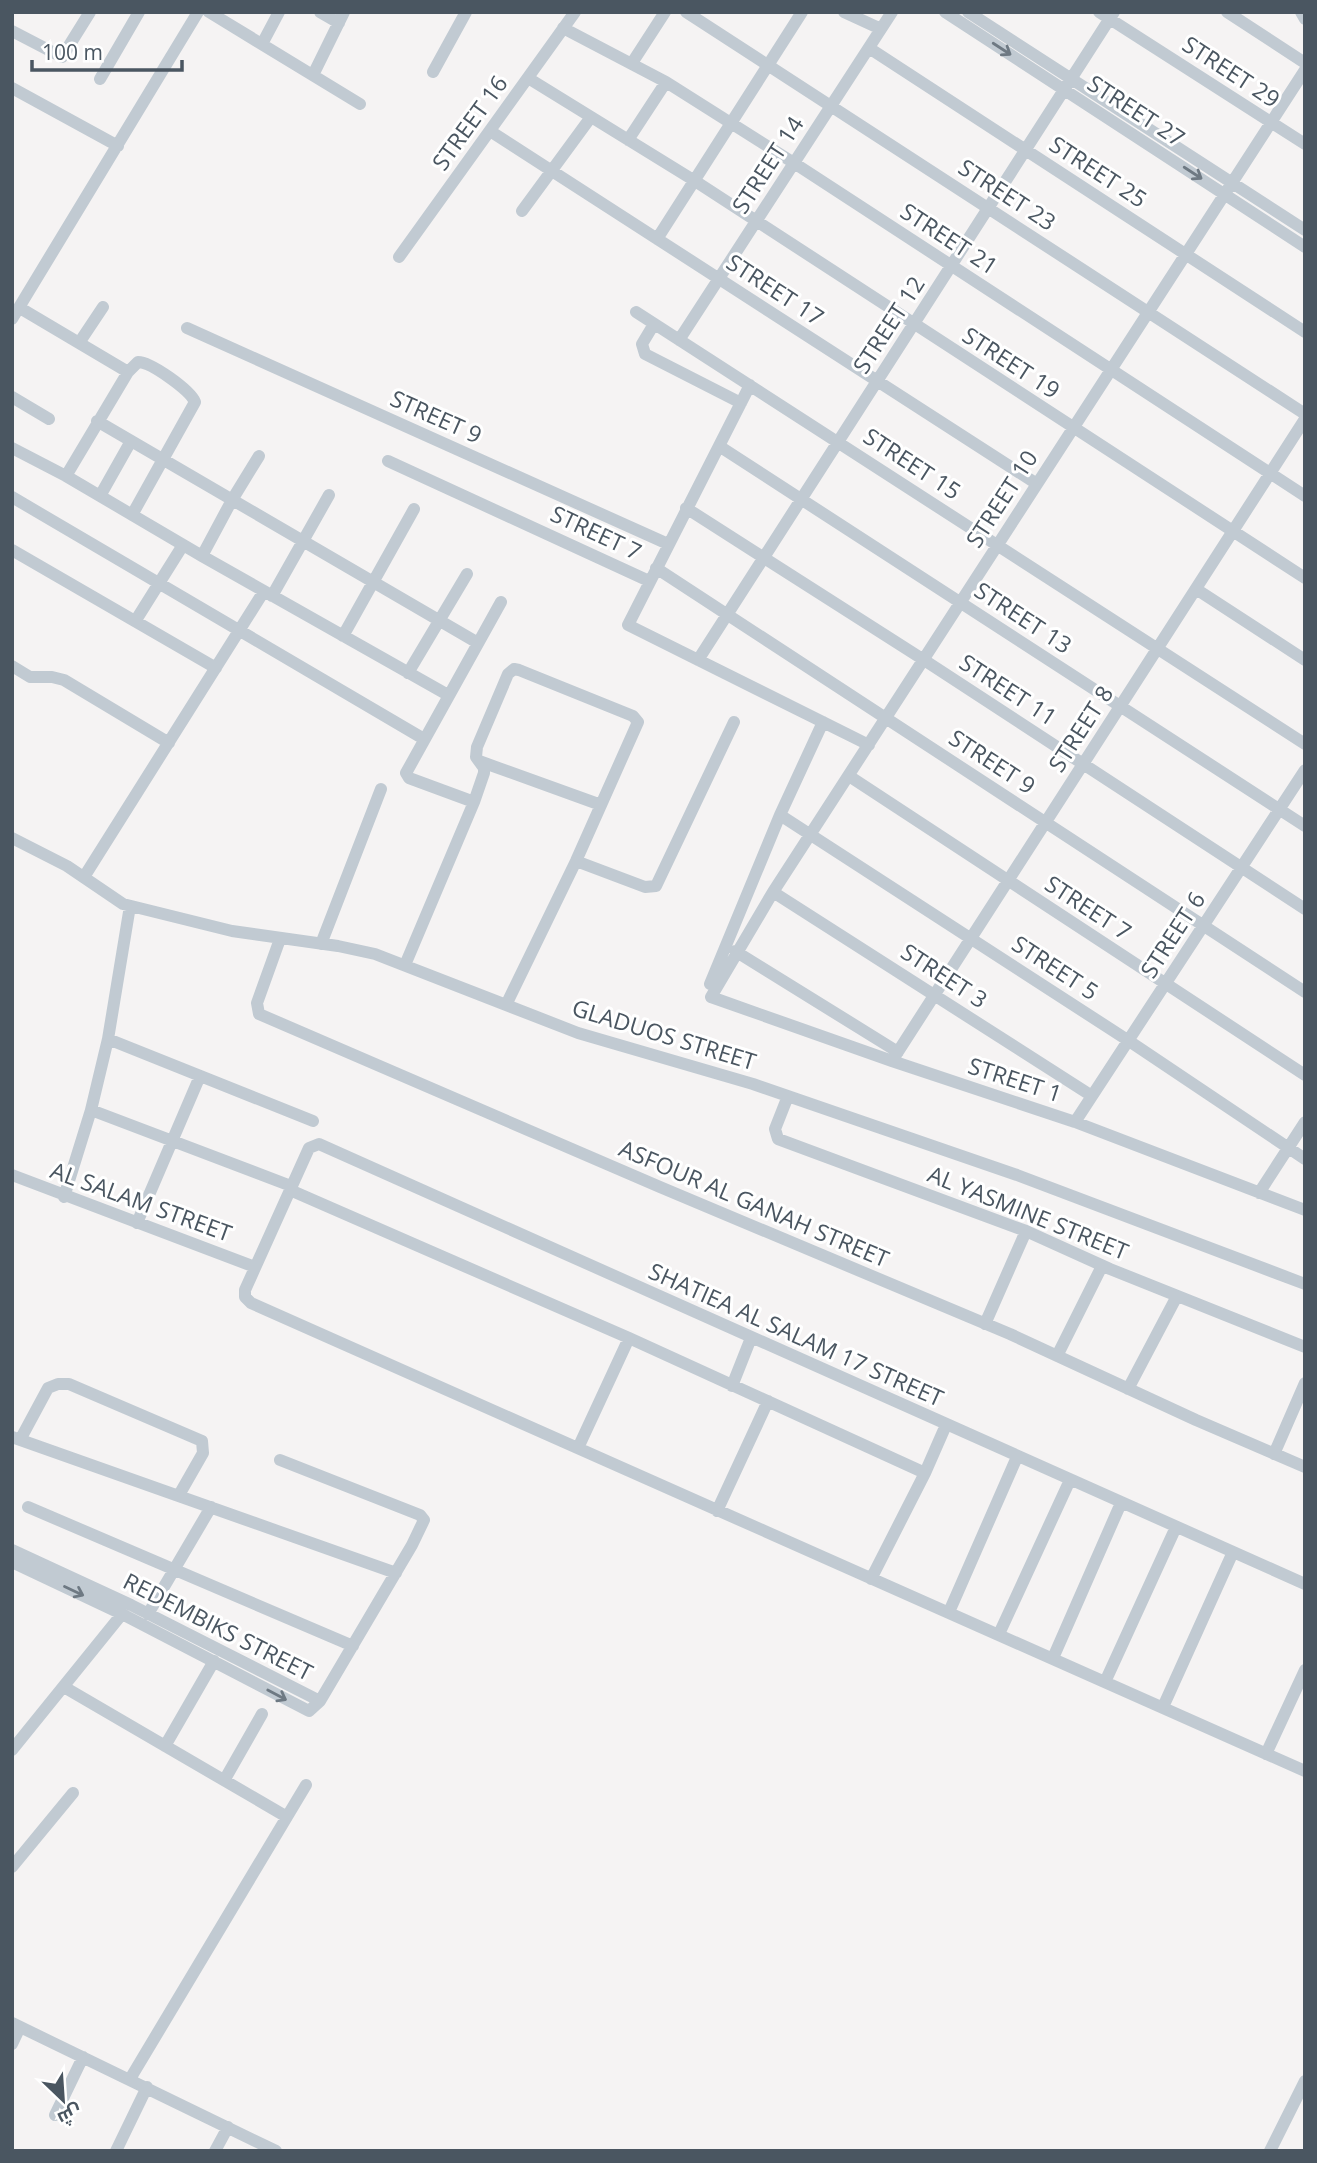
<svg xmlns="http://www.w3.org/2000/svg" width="1317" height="2163" viewBox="0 0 1317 2163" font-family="'Open Sans',Cairo,sans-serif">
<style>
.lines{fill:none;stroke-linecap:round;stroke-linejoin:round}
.street{stroke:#c1cad2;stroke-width:12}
.oneway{stroke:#6e7983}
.labels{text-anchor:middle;stroke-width:6;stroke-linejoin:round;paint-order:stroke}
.street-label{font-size:23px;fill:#4a5661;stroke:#fff}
</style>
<rect width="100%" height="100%" fill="#f5f3f3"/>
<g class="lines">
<!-- street -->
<path class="street" d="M 209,12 L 360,104
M 320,12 L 339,23
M 686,12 L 1305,414
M 844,12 L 881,29
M 945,12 L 1305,247
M 968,12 L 1305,230
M 1099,12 L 1305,144
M 1227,12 L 1305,63
M 1301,12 L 1305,19
M 563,28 L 666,82 L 794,163 L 1305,496
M 12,31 L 62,57 L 90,12
M 262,44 L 279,12
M 869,48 L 1305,332
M 632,63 L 665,12
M 433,72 L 466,12
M 313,75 L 344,12
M 528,78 L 695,181 L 1305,578
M 100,79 L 139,12
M 12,88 L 118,146
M 490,131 L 1037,484
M 628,140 L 666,82
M 522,211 L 591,117
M 657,239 L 802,12
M 399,257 L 575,12
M 20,308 L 128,372
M 636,312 L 1305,744
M 12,319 L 198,12
M 654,324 L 642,344 L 645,354 L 741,403
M 187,328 L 668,544
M 679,340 L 892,12
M 79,343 L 103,307
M 750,385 L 628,625 L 869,745
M 12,397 L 49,419
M 97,421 L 478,643
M 719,446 L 1305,826
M 12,448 L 66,476 L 202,556 L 448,695
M 388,461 L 649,581
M 66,476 L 128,372 L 138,362 C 151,362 190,390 195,402 L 132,515
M 100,496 L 131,441
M 12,497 L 424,739
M 686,508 L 924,660 L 1305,909
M 12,550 L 216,668
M 202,556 L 232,500 L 259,456
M 656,568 L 1305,992
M 1196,589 L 1305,660
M 272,596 L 329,495
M 136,620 L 183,545
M 343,636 L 414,509
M 698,660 L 1114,12
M 12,666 L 30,677 L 52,677 L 64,680 L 169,743
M 408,673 L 467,574
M 479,761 L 601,805
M 849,776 L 1305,1075
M 474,802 L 409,778 L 406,773 L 501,602
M 780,815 L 1129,1041 L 1305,1159
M 12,838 L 67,866 L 123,904 L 232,931 L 338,946 L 375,954 L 578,1033 L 753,1084 L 1017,1175 L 1305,1284
M 576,861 L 645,887 L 656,886 L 734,722
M 84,877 L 264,591
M 773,892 L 1092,1096
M 280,939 L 257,1003 L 259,1014 L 660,1187 L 1010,1334 L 1196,1420 L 1305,1467
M 321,944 L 381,789
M 735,951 L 898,1052
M 405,965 L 474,802 L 484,773 L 484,768 L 476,757 L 477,747 L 508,674 L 514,669 L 519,670 L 633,716 L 638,722 L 576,861 L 507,1003
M 710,984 L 780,815 L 823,722
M 711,997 L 773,892 L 1305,70
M 711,997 L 892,1061 L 1075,1122 L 1305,1210
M 108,1039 L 313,1121
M 892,1061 L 1305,419
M 788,1096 L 775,1129 L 778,1139 L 1026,1231 L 1110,1269 L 1305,1347
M 91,1110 L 291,1186
M 1075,1122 L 1305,770
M 12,1175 L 255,1267
M 290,1190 L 629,1338 L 925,1473
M 1259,1193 L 1305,1122
M 64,1197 L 91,1110 L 108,1039 L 130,906
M 137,1223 L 200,1076
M 985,1324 L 1026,1231
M 1057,1356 L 1102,1266
M 732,1386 L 751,1338
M 1128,1389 L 1177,1296
M 12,1437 L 396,1573
M 20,1440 L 48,1388 L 58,1384 L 69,1384 L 202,1441 L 203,1453 L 179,1495
M 578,1448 L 629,1338
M 1274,1454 L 1305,1383
M 28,1507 L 353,1646
M 717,1511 L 768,1401
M 12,1550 L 131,1605 L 320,1701
M 12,1562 L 122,1614 L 309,1711 L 320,1701 L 412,1545 L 424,1520 L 420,1515 L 280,1460
M 871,1579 L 925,1473 L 946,1425
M 1305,1584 L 319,1144 L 309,1148 L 245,1290 L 245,1297 L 251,1303 L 1305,1771
M 949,1612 L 1017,1457
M 148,1614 L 211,1507
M 999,1634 L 1070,1480
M 1053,1658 L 1121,1503
M 1105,1682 L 1176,1527
M 64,1687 L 287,1817
M 1163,1707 L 1233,1552
M 165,1746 L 214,1661
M 12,1750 L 122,1614
M 1266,1754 L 1305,1670
M 225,1779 L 262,1714
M 12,1867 L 73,1793
M 12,2023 L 276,2151
M 12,2044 L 20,2027
M 130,2079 L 306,1785
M 55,2115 L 83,2057
M 116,2151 L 147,2087
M 215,2151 L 228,2127
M 1270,2151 L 1305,2081"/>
</g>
<!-- one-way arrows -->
<defs><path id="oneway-shaft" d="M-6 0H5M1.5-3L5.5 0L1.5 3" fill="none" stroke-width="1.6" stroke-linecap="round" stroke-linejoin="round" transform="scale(1.75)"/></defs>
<g class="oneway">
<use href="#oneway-shaft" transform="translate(1002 49) rotate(33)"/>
<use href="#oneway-shaft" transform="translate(1193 173) rotate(33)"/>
<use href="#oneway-shaft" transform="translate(74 1591) rotate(25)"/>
<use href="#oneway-shaft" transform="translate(277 1695) rotate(28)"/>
</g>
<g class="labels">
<!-- street labels -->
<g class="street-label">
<text transform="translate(1231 72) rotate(33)" y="8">STREET 29</text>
<text transform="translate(1136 111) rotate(33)" y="8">STREET 27</text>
<text transform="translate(470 123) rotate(-54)" y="8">STREET 16</text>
<text transform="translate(768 165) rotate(-57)" y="8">STREET 14</text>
<text transform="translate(1098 172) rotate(33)" y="8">STREET 25</text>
<text transform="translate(1007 195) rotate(33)" y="8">STREET 23</text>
<text transform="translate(949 239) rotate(33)" y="8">STREET 21</text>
<text transform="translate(775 290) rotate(33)" y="8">STREET 17</text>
<text transform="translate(889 325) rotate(-57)" y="8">STREET 12</text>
<text transform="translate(1011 363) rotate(33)" y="8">STREET 19</text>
<text transform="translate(436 417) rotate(24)" y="8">STREET 9</text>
<text transform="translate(912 464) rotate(33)" y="8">STREET 15</text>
<text transform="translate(1002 499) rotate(-57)" y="8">STREET 10</text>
<text transform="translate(596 533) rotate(25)" y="8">STREET 7</text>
<text transform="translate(1023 618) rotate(33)" y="8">STREET 13</text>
<text transform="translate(1008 690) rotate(33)" y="8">STREET 11</text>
<text transform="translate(1081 729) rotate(-57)" y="8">STREET 8</text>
<text transform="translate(992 762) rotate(33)" y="8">STREET 9</text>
<text transform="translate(1088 908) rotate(33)" y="8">STREET 7</text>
<text transform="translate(1173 935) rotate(-57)" y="8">STREET 6</text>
<text transform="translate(1055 968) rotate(33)" y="8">STREET 5</text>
<text transform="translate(944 976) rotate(33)" y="8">STREET 3</text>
<text transform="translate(664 1035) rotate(17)" y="8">GLADUOS STREET</text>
<text transform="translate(1015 1080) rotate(18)" y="8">STREET 1</text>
<text transform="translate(141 1202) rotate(20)" y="8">AL SALAM STREET</text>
<text transform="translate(754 1204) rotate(23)" y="8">ASFOUR AL GANAH STREET</text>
<text transform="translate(1028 1213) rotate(22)" y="8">AL YASMINE STREET</text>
<text transform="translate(796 1335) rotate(24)" y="8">SHATIEA AL SALAM 17 STREET</text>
<text transform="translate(218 1627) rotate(27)" y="8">REDEMBIKS STREET</text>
</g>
</g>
<!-- border -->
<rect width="1317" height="2163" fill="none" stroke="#4a5661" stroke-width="28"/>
<!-- north arrow -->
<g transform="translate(63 2100) rotate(155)" stroke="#ffffff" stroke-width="5" paint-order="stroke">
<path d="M0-5L12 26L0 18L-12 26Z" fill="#4a5661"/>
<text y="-10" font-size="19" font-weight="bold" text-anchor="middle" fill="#4a5661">ش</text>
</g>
<!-- scale -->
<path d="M32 60v10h150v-10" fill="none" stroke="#4a5661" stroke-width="3.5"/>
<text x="42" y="60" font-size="21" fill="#4a5661" stroke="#ffffff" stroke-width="5" paint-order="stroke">100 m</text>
</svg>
